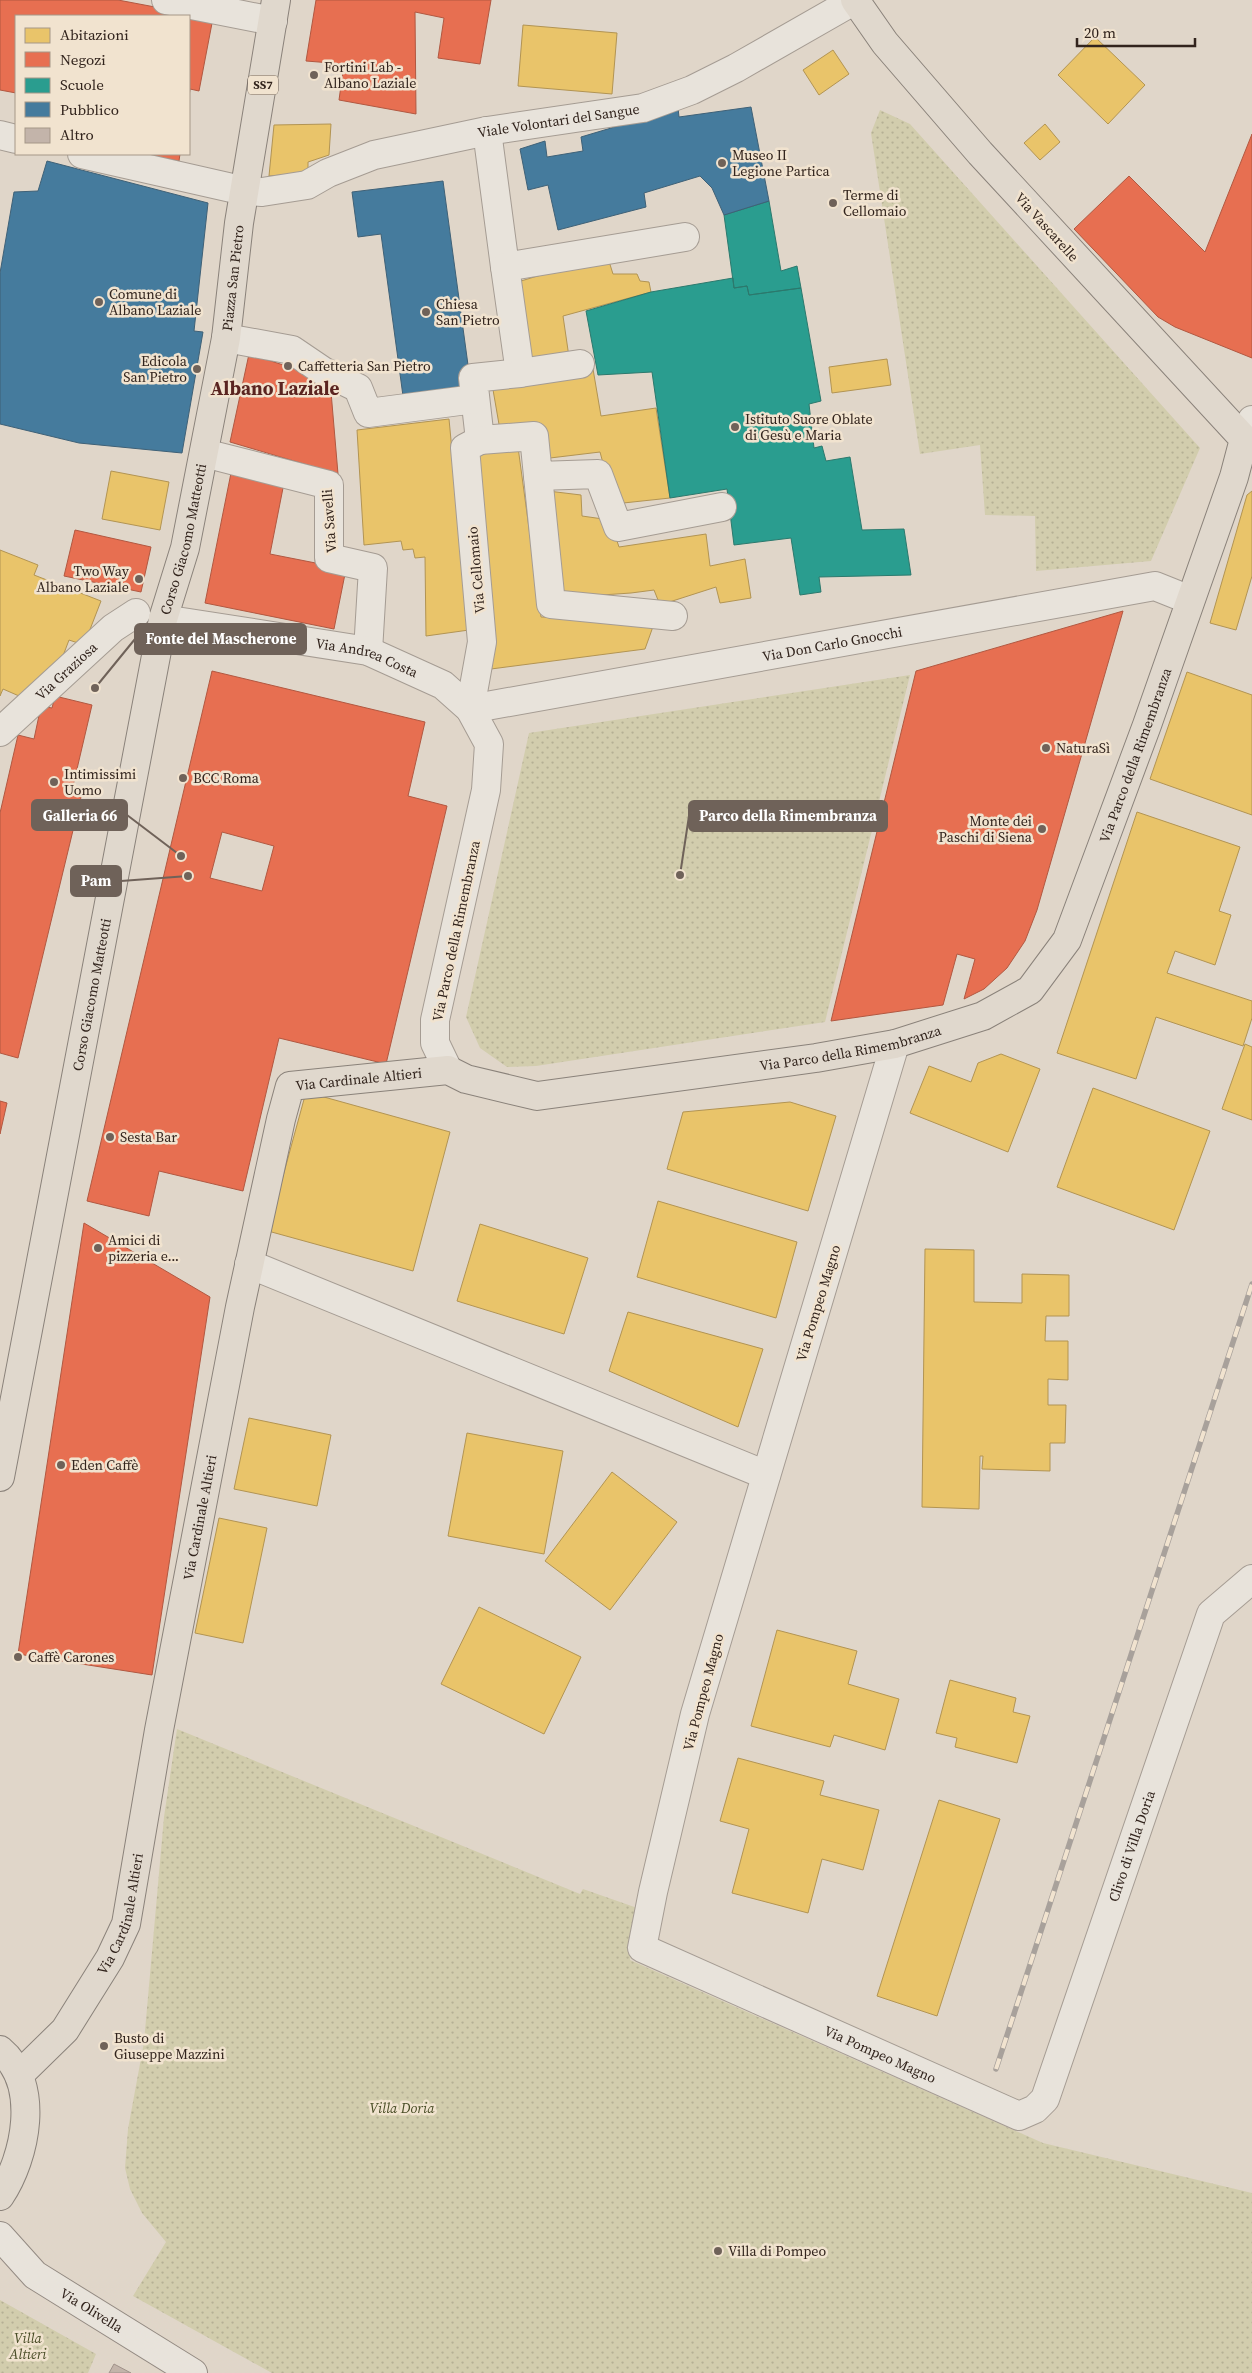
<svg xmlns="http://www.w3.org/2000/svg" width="1252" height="2373" viewBox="0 0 1252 2373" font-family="'Source Serif 4',serif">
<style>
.park{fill:url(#park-dots)}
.homes{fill:#e9c46a;stroke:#b29453}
.shops{fill:#e76f51;stroke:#b15841;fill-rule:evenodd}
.schools{fill:#2a9d8f;stroke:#2c796d}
.public{fill:#457b9d;stroke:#3f6177}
.building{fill:#c3b4aa;stroke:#9f928a}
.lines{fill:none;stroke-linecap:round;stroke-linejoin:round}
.street-casing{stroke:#a59c93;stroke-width:30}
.secondary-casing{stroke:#948b83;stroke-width:30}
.primary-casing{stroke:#8a827a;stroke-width:30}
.street{stroke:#e8e3db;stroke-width:28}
.secondary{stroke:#e8e3db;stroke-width:28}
.primary{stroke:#e0d8cd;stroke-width:28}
.rail-casing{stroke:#a8a19b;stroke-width:5.5}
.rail{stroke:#f1e3cf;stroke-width:4;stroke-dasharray:11;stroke-linecap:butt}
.poi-dot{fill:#6f6259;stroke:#f1e3cf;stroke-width:2}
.labels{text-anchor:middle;stroke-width:5;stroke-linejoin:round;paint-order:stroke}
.shield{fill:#f1e3cf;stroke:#6b5d52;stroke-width:1}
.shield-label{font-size:12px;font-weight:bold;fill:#32241d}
.poi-label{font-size:14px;fill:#32241d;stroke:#f1e3cf;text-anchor:start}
.street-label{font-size:14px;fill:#32241d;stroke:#f1e3cf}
.park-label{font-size:14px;font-style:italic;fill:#484c25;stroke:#f1e3cf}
.district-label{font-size:19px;font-weight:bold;fill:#5a2420;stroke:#f1e3cf}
.leader{fill:none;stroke:#6f6259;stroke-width:2}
.callout-dot{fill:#6f6259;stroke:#f1e3cf;stroke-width:2}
.callout{fill:#6f6259;stroke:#6f6259;stroke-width:2}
.callout-label{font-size:15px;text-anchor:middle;font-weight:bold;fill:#fff}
</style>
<defs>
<pattern id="park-dots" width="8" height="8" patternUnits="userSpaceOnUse" patternTransform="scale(1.25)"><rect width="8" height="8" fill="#d2cdad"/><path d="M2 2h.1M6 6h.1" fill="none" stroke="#b5b094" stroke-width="1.8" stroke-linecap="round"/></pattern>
</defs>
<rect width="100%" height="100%" fill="#e0d6c9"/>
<!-- park -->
<path class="park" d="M 880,110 L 910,124 L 1200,448 L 1151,561 L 1036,571 L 1035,516 L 985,515 L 980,445 L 920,454 L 871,133 Z
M 910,675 L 825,1022 L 536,1066 L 507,1067 L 480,1048 L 466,1017 L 529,733 Z
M 177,1729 L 580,1894 L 583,1889 L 643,1910 L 630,1960 L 1043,2143 L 1252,2193 L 1252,2373 L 272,2373 L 133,2296 L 166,2242 L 142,2213 L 130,2189 L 125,2168 L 128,2129 L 144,2042 L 164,1817 Z
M 0,2300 L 96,2354 L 88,2373 L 0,2373 Z"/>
<!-- homes -->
<path class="homes" d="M 523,25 L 617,33 L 612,94 L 518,86 Z
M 1095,37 L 1145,85 L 1108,124 L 1058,75 Z
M 833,50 L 849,74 L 819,95 L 803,70 Z
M 331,124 L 329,155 L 308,162 L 308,173 L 269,176 L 274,125 Z
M 1045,124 L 1060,142 L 1040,160 L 1024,143 Z
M 607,255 L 613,274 L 637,274 L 640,281 L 649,282 L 651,292 L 563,316 L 569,357 L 526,361 L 521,281 Z
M 887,359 L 891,385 L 832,393 L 829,367 Z
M 593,369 L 601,416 L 656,408 L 670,498 L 614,504 L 600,452 L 550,458 L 500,430 L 492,384 Z
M 449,419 L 469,630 L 426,636 L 425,557 L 415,558 L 413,549 L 403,550 L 401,541 L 364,545 L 357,430 Z
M 518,447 L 541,617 L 655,621 L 645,649 L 491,669 L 471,448 Z
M 111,471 L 169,482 L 160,530 L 102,519 Z
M 548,491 L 581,495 L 582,516 L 610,520 L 619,547 L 706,534 L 710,566 L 745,559 L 751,598 L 720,603 L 716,587 L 660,605 L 654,590 L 631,593 L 558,598 Z
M 1252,491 L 1252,576 L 1236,630 L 1210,623 L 1247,495 Z
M 0,550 L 38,565 L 34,575 L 101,601 L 84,645 L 69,640 L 58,669 L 26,699 L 3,689 L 0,696 Z
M 1187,672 L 1252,695 L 1252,815 L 1150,779 Z
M 1137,812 L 1240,847 L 1219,911 L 1231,915 L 1215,965 L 1175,951 L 1167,973 L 1252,1001 L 1252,1018 L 1243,1046 L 1156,1017 L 1136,1079 L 1057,1053 Z
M 1245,1044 L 1252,1047 L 1252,1120 L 1222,1109 Z
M 1001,1054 L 1040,1069 L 1008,1152 L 910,1113 L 929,1066 L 971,1082 L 978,1063 Z
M 1093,1088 L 1210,1131 L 1174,1230 L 1057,1187 Z
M 306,1092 L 450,1132 L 413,1271 L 268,1231 Z
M 790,1102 L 836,1116 L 808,1211 L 667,1169 L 683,1112 Z
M 658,1201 L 797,1242 L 776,1318 L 637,1277 Z
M 480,1224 L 588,1258 L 564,1334 L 457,1301 Z
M 925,1249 L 974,1250 L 974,1302 L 1022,1303 L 1022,1274 L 1069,1275 L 1069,1316 L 1046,1316 L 1045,1341 L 1068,1341 L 1068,1380 L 1048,1379 L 1048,1405 L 1066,1405 L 1065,1443 L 1050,1443 L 1050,1471 L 982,1469 L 983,1456 L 980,1456 L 979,1509 L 922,1507 Z
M 628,1312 L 763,1349 L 738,1427 L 609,1371 Z
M 249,1418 L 331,1435 L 317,1506 L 234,1489 Z
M 467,1433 L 563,1451 L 544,1554 L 448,1536 Z
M 612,1472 L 677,1522 L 610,1610 L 545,1561 Z
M 219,1518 L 267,1528 L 243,1643 L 195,1633 Z
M 479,1607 L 581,1657 L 544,1734 L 441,1684 Z
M 777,1630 L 857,1651 L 848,1684 L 899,1699 L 885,1750 L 834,1735 L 830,1747 L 751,1726 Z
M 950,1680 L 1016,1698 L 1013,1712 L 1030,1716 L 1017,1763 L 955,1747 L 957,1738 L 936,1733 Z
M 738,1758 L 824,1781 L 820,1795 L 879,1810 L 863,1870 L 822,1859 L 808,1913 L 732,1893 L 749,1829 L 720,1821 Z
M 939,1800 L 1000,1819 L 937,2016 L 877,1996 Z"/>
<!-- shops -->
<path class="shops" d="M 0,0 L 118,0 L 213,18 L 199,91 L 190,89 L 189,97 L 189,16 L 16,16 L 16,93 L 0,90 Z
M 316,0 L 491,0 L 480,64 L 438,58 L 444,18 L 415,12 L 416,114 L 339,100 L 344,64 L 306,61 Z
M 1252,134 L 1252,358 L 1175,327 L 1158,317 L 1074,229 L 1129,176 L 1205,252 Z
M 141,154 L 180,154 L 179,161 Z
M 249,354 L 330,380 L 338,474 L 230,442 Z
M 231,473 L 284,483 L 270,554 L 346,569 L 334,629 L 205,603 Z
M 75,530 L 151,547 L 141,592 L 64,576 Z
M 1123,611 L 1037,910 L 1025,941 L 1007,968 L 984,989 L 964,999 L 975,959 L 957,954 L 943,1005 L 831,1021 L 916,671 Z
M 212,671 L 425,722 L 408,796 L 447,806 L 386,1064 L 279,1038 L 243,1191 L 159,1171 L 149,1216 L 87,1201 ZM 222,832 L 274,846 L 262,891 L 210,878 Z
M 55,696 L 92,705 L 73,786 L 83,789 L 18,1058 L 0,1053 L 0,813 L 18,735 L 34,739 L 41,706 L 52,708 Z
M 0,1101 L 7,1103 L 0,1134 Z
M 84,1223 L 210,1297 L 152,1675 L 18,1654 Z"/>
<!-- schools -->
<path class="schools" d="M 769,201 L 781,271 L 797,266 L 801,288 L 749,295 L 747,286 L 734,288 L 724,215 Z
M 733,278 L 734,288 L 747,286 L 749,295 L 801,288 L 821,401 L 809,404 L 814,448 L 822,446 L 826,461 L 850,457 L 862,530 L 904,529 L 911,575 L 819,577 L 821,592 L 800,595 L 791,538 L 734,545 L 727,489 L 670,498 L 652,372 L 598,375 L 586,311 L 651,292 Z"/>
<!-- public -->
<path class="public" d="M 751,107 L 769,201 L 724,215 L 712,188 L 700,176 L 644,193 L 646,207 L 558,230 L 548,185 L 528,190 L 520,149 L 545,141 L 547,157 L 583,151 L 581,137 L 678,108 L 679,117 Z
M 47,161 L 208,203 L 194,331 L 203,332 L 182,453 L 79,443 L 0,424 L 0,273 L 14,192 L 38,191 Z
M 443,181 L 471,387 L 403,396 L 381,234 L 358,237 L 352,192 Z"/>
<!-- building -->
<path class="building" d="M 114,2364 L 131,2373 L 109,2373 Z"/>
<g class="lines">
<defs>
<g id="street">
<path d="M 166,0 L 273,21"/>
<path d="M 487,131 L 505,267 L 685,237"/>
<path d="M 0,135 L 16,139"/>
<path id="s1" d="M 82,154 L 245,191 L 262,192 L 307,185 L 328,173 L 374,155 L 487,131 L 643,108 L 692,90 L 736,68 L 855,0"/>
<path d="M 505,267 L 520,373 L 473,378 L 480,440 L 534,436 L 538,476 L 598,474 L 618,527 L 722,507"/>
<path d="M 226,338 L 292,350 L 323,371 L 358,388 L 368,413 L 475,399"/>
<path d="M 520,373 L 580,364"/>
<path d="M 1244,439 L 1252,420"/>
<path d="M 204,453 L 329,485 L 329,558 L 373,568 L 368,651"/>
<path d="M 538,476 L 551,604 L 673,616"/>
<path id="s2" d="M 163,619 L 368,651 L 443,685 L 470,709 L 489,744 L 486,790 L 435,1020 L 435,1043 L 448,1070"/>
<path id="s3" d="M 470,709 L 1155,586 L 1190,600"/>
<path d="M 470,709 L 482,642 L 465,448 L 480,440"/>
<path id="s4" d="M 0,732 L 113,628 L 136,613"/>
<path id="s5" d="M 895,1044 L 695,1714 L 653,1892 L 642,1948 L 1019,2116 L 1035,2109 L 1045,2099 L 1211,1614 L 1252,1579"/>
<path d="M 249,1264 L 766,1475"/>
</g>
<g id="secondary">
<path id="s6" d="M 0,2236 L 35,2275 L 193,2373"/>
</g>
<g id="primary">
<path id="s7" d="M 0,1477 L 163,619 L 185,548 L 226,338 L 239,223 L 276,0"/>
<path d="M 0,2050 C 41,2084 26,2157 0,2196"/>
<path id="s8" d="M 19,2075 L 65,2030 L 110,1958 L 126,1924 L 159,1730 L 240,1307 L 281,1119 L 290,1086 L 448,1070 L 466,1079 L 537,1096 L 816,1058 L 895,1044 L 983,1016 L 1030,990 L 1067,940 L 1147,725 L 1234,477 L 1244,439 L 980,153 L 885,43 L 855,0"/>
</g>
</defs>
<!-- street casing -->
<use href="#street" class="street-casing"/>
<!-- secondary casing -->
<use href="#secondary" class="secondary-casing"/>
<!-- primary casing -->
<use href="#primary" class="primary-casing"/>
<!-- street -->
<use href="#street" class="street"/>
<!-- secondary -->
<use href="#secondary" class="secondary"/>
<!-- primary -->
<use href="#primary" class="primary"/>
<defs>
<path id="rail" d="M 996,2069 L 1252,1284"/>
</defs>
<!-- rail casing -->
<use href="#rail" class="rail-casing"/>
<!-- rail -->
<use href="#rail" class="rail"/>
</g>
<!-- markers -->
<g class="poi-dot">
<circle cx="314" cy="75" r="5"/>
<circle cx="722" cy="163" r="5"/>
<circle cx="833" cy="203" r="5"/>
<circle cx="99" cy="302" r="5"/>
<circle cx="426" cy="312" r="5"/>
<circle cx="288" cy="366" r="5"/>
<circle cx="197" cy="369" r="5"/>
<circle cx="735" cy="427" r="5"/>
<circle cx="139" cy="579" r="5"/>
<circle cx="1046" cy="748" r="5"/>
<circle cx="183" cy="778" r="5"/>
<circle cx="54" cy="782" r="5"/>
<circle cx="1042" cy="829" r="5"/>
<circle cx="110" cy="1137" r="5"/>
<circle cx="98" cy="1248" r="5"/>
<circle cx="61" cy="1465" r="5"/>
<circle cx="18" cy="1657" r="5"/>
<circle cx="104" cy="2046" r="5"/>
<circle cx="718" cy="2251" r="5"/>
</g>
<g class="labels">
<!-- shield labels -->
<rect class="shield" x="248" y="75.5" width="30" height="19" rx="4"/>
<g class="shield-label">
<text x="263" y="89">SS7</text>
</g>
<!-- poi labels -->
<g class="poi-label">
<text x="324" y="72">Fortini Lab -<tspan x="324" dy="16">Albano Laziale</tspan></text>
<text x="732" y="160">Museo II<tspan x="732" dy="16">Legione Partica</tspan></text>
<text x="843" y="200">Terme di<tspan x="843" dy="16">Cellomaio</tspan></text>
<text x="109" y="299">Comune di<tspan x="109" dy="16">Albano Laziale</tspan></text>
<text x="436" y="309">Chiesa<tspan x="436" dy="16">San Pietro</tspan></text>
<text x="187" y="366" text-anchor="end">Edicola<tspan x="187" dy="16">San Pietro</tspan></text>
<text x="298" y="371">Caffetteria San Pietro</text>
<text x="745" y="424">Istituto Suore Oblate<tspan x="745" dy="16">di Gesù e Maria</tspan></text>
<text x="129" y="576" text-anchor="end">Two Way<tspan x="129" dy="16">Albano Laziale</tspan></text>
<text x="1056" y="753">NaturaSì</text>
<text x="64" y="779">Intimissimi<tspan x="64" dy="16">Uomo</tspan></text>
<text x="193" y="783">BCC Roma</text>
<text x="1032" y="826" text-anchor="end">Monte dei<tspan x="1032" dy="16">Paschi di Siena</tspan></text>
<text x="120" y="1142">Sesta Bar</text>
<text x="108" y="1245">Amici di<tspan x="108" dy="16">pizzeria e...</tspan></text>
<text x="71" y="1470">Eden Caffè</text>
<text x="28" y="1662">Caffè Carones</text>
<text x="114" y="2043">Busto di<tspan x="114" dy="16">Giuseppe Mazzini</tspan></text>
<text x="728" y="2256">Villa di Pompeo</text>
</g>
<!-- street labels -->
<g class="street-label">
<text dy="5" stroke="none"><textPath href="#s1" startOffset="491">Viale Volontari del Sangue</textPath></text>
<text transform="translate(1047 227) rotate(48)" y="5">Via Vascarelle</text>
<text dy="5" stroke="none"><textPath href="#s7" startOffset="1222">Piazza San Pietro</textPath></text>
<text transform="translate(329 521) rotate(-94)" y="5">Via Savelli</text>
<text dy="5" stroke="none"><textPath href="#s7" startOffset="956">Corso Giacomo Matteotti</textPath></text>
<text transform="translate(476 570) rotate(-95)" y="5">Via Cellomaio</text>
<text dy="5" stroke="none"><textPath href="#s3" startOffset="368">Via Don Carlo Gnocchi</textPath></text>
<text dy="5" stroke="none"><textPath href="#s2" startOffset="208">Via Andrea Costa</textPath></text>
<text dy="5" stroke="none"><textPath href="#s4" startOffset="90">Via Graziosa</textPath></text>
<text dy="5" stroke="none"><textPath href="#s8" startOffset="2060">Via Parco della Rimembranza</textPath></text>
<text transform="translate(456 931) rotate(-78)" y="5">Via Parco della Rimembranza</text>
<text dy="5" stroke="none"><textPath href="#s7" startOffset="491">Corso Giacomo Matteotti</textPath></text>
<text dy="5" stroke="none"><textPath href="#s8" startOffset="1610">Via Parco della Rimembranza</textPath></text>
<text dy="5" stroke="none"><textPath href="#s8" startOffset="1110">Via Cardinale Altieri</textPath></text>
<text transform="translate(818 1303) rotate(-73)" y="5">Via Pompeo Magno</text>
<text dy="5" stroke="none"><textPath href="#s8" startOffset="600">Via Cardinale Altieri</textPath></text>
<text transform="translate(703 1692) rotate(-75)" y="5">Via Pompeo Magno</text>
<text dy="5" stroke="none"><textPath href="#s5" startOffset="1651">Clivo di Villa Doria</textPath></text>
<text dy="5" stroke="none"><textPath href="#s8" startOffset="195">Via Cardinale Altieri</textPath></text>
<text dy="5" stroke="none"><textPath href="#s5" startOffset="1200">Via Pompeo Magno</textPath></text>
<text dy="5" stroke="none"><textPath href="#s6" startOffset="119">Via Olivella</textPath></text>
</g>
<!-- park labels -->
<g class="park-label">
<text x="402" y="2113">Villa Doria</text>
<text x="28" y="2343">Villa<tspan x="28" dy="16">Altieri</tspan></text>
</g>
<!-- district labels -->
<g class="district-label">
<text x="275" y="395">Albano Laziale</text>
</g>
</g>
<!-- callouts -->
<path class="leader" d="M95 688L135 639M181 856L127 815M680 875L689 816M188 876L121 881"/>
<g class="callout-dot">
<circle cx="95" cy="688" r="5"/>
<circle cx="181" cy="856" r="5"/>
<circle cx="680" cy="875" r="5"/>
<circle cx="188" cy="876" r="5"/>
</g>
<g class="callout">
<rect x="135" y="624" width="171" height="30" rx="5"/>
<rect x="32" y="800" width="95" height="30" rx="5"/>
<rect x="689" y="801" width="198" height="30" rx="5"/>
<rect x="71" y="866" width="50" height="30" rx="5"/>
</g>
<g class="callout-label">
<text x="221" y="644">Fonte del Mascherone</text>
<text x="80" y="821">Galleria 66</text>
<text x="788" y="821">Parco della Rimembranza</text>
<text x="96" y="886">Pam</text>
</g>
<!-- legend -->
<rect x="15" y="15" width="175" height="140" fill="#f1e3cf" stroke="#a59788"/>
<rect x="25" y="28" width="25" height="15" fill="#e9c46a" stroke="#a59788"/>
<text x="60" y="40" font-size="15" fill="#32241d">Abitazioni</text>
<rect x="25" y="52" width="25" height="15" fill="#e76f51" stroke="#a59788"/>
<text x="60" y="65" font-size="15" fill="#32241d">Negozi</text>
<rect x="25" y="78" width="25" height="15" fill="#2a9d8f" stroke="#a59788"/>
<text x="60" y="90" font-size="15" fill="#32241d">Scuole</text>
<rect x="25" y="102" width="25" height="15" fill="#457b9d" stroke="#a59788"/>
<text x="60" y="115" font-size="15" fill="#32241d">Pubblico</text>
<rect x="25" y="128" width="25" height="15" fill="#c3b4aa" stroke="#a59788"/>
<text x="60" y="140" font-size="15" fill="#32241d">Altro</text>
<!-- scale -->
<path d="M1077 38v8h118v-8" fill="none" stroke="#32241d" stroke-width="2.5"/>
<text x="1084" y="38" font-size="15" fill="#32241d" stroke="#f1e3cf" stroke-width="4" paint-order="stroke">20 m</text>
</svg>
